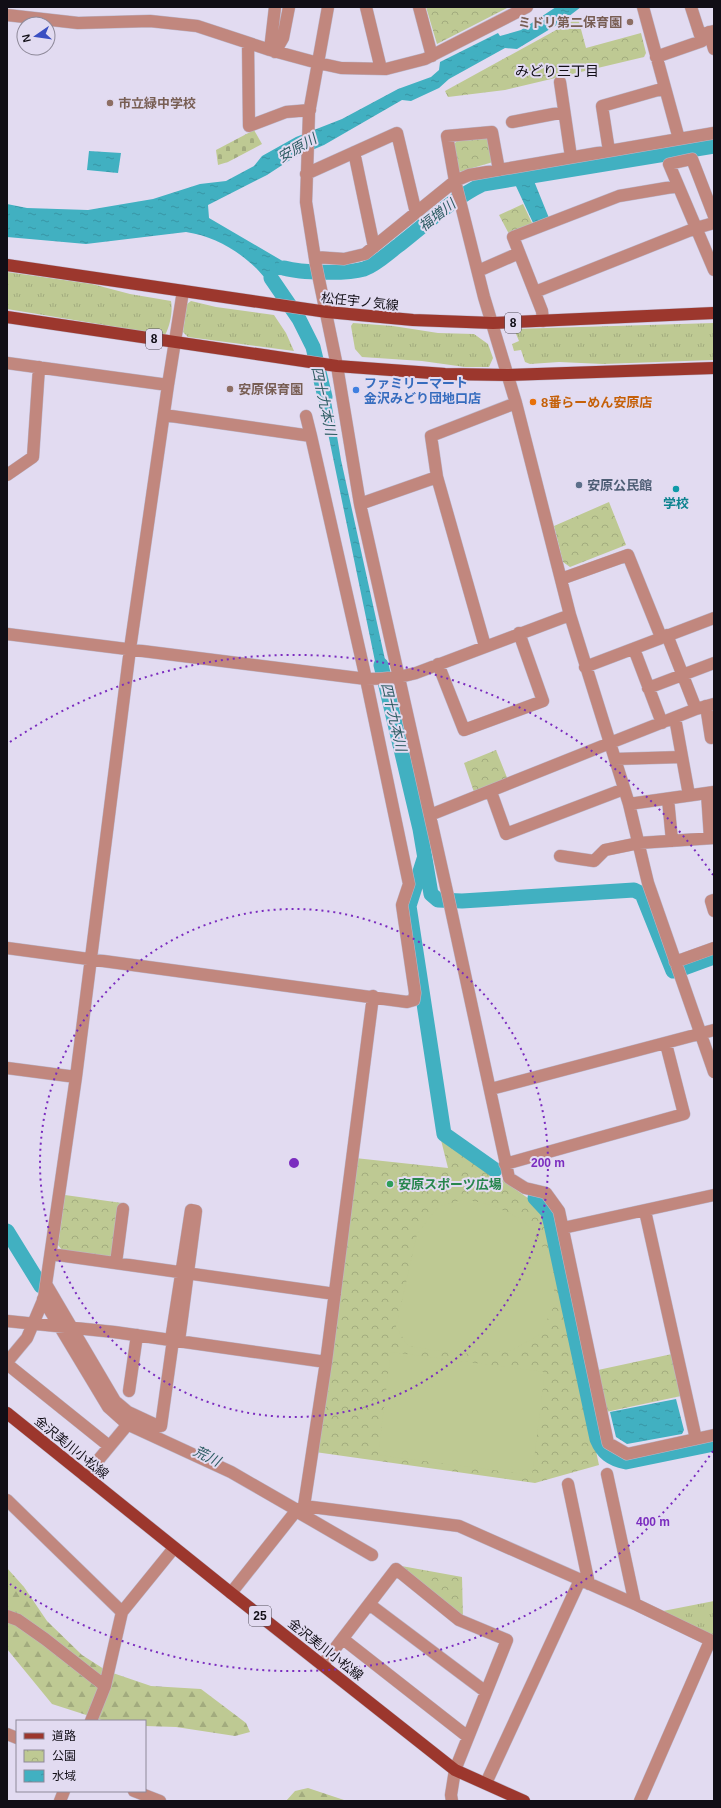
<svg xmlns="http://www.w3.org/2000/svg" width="721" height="1808" viewBox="0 0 721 1808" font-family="Arial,'Noto Sans JP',sans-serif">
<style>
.grass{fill:url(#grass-tufts)}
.forest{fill:url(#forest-firs)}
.cemetery{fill:url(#cemetery-stones)}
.park{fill:url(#park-crowns)}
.pitch{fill:#bec993}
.water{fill:url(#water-ripples)}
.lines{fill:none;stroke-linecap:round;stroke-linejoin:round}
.river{stroke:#41b0c1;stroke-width:15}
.minor-casing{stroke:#bcb6ca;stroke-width:13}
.major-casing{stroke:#bcb6ca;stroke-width:13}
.minor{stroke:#c1877e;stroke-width:12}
.major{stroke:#9c372d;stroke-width:12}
.ring{fill:none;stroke:#7b2cbf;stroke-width:2;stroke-dasharray:2 4}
.education-dot{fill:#8d6e63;stroke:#e2dbf1;stroke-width:1.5}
.shop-dot{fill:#3f7fe0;stroke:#e2dbf1;stroke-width:1.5}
.food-dot{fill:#e8710a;stroke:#e2dbf1;stroke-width:1.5}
.service-dot{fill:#5c6f8a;stroke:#e2dbf1;stroke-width:1.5}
.culture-dot{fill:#0f9aa8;stroke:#e2dbf1;stroke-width:1.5}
.leisure-dot{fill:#2e9e5b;stroke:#e2dbf1;stroke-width:1.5}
.labels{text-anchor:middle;stroke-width:4;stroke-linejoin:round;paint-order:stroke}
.shield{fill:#e2dbf1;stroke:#504c58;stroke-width:1}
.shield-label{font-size:12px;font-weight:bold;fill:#110e16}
.education-label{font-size:13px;font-weight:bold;fill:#785e54;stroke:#e2dbf1;text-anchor:start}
.street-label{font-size:13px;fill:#110e16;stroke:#e2dbf1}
.shop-label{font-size:13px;font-weight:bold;fill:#366cbe;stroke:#e2dbf1;text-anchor:start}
.food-label{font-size:13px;font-weight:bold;fill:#c56008;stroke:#e2dbf1;text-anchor:start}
.service-label{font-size:13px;font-weight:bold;fill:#4e5e75;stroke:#e2dbf1;text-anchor:start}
.culture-label{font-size:13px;font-weight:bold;fill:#0d838f;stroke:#e2dbf1}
.leisure-label{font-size:13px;font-weight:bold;fill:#27864d;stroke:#e2dbf1;text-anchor:start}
.neighbourhood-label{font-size:14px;fill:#110e16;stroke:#e2dbf1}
.water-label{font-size:14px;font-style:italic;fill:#2d5c63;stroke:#e2dbf1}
.centre{fill:#7b2cbf;stroke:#e2dbf1;stroke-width:2}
.ring-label{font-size:12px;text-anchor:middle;font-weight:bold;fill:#7b2cbf;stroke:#e2dbf1;stroke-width:4;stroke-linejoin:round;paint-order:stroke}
</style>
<defs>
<pattern id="grass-tufts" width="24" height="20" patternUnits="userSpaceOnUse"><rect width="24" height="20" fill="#bec993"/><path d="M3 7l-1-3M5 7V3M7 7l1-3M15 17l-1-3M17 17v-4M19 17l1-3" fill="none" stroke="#a2ab7e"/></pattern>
<pattern id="forest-firs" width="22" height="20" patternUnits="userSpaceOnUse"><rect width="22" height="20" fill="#bec993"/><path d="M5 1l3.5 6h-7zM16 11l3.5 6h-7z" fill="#a2ab7e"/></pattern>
<pattern id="cemetery-stones" width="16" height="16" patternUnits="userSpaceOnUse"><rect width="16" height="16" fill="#bec993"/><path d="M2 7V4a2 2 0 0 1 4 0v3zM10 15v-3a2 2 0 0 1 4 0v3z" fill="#a2ab7e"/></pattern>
<pattern id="park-crowns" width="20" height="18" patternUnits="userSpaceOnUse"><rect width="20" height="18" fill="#bec993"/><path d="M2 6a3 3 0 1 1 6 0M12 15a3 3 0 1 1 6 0" fill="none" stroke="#a2ab7e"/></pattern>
<pattern id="water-ripples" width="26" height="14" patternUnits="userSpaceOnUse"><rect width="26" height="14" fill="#41b0c1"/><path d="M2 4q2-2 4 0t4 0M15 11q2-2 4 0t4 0" fill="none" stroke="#3896a5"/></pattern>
</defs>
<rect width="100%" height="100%" fill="#e2dbf1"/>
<!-- grass -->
<path class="grass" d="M 7,272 L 92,284 L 130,294 L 171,301 C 173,311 170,326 165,335 L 7,309 Z
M 191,301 L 216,307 L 274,315 L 286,333 L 294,351 L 188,337 L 183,332 L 187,304 Z
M 353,323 L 393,326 L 438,333 L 474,334 L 488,344 L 493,358 L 489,367 L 465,367 L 422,361 L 362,357 L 355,349 L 351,326 Z
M 714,323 L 714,360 L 603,364 L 559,362 L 530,364 L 525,362 L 521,350 L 514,351 L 512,344 L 519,341 L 514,329 Z
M 714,1601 L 714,1636 L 663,1611 Z"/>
<!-- forest -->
<path class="forest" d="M 7,1568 L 24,1587 L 47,1621 L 82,1655 L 107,1671 L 151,1686 L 201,1689 L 246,1723 L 250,1732 L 235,1736 L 176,1727 L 145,1726 L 145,1721 L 105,1721 L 52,1704 L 7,1649 Z
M 308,1788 L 347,1801 L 286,1801 L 295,1791 Z"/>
<!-- cemetery -->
<path class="cemetery" d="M 254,130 L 262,144 L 228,162 L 218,165 L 216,150 Z"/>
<!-- park -->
<path class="park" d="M 426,7 L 509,7 L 437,44 Z
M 578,18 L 586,48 L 641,33 L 646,53 L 644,57 L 505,90 L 448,97 L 445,91 Z
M 485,137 L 489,140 L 493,162 L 459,172 L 453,145 L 457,141 Z
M 523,204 L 533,225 L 509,234 L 499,215 Z
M 609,502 L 626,545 L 570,567 L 563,562 L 554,526 Z
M 496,750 L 508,780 L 474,792 L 464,763 Z
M 440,1136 L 532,1201 L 545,1213 L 599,1465 L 535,1483 L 315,1452 L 355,1158 L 448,1168 Z
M 65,1195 L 122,1203 L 114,1258 L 63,1251 L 58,1245 Z
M 672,1354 L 681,1396 L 606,1412 L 598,1370 Z
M 396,1565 L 462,1577 L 463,1618 Z"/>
<!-- pitch -->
<path class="pitch" d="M 465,1199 L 494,1206 L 523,1220 L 541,1243 L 554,1274 L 554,1306 L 540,1334 L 513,1350 L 459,1354 L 408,1346 L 396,1327 L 417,1234 L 438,1207 Z
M 391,1352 L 545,1372 L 532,1475 L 378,1455 Z"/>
<!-- water -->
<path class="water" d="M 556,7 L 581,7 L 560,23 L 517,49 L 505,48 L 449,79 L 439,88 L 411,101 L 402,100 L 324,145 L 293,158 L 267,175 L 208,205 L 209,218 L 298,270 L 303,267 L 307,276 L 278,275 L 277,280 L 285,290 L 282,294 C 271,287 265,277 256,268 C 236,249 213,236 186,232 L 86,244 L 7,237 L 7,204 L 27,208 L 88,210 L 153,199 L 200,184 L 226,181 L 254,166 L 262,156 L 296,137 L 342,119 L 398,89 L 431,77 L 439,70 L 440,62 L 498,33 L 500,36 L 521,30 Z
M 89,151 L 121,153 L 118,173 L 87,170 Z
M 534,181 L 549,218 L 534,225 L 515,184 Z
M 300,317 L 303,318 L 319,353 L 311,356 L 294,320 Z
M 316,375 L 328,383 L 341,460 L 388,673 L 377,671 Z
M 676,1399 L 684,1430 L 682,1434 L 627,1444 L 616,1437 L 610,1412 Z"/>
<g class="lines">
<!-- river -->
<path class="river" d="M 284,268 C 301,273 347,274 364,269 C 377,264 388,253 399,245 C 426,224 452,199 483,184 L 714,146
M 271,278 L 299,319 L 313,347 L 325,397
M 381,665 L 420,829 L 431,894 L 438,900 L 462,901 L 634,890 L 642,894 L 673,971
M 424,859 L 409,906 L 444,1134 L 495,1170
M 684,968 L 714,957
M 535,1198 L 548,1212 L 551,1224 L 597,1439 C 603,1453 611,1459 626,1462 L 714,1444
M 7,1231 L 41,1286"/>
<defs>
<path id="minor" d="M 328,7 L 309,113 L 306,202 L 316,265 L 337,366 L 360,504 L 448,896 L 509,1178 L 525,1188 L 546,1193 L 559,1211 L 608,1443 L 627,1454 L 714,1435
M 366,7 L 381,69
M 419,7 L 432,56
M 643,7 L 679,139
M 691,7 L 702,41
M 7,15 L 78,23 L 150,21 L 197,26 L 270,50 L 318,63 L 341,68 L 386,69 L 425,59 L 527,7
M 709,32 L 714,49
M 248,43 L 249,126 L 286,112 L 310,110
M 270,50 L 275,7
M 275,52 L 283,38 L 289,7
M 656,57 L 702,41 L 706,33 L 714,31
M 560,82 L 571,157
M 512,122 L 564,112
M 609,151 L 602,106 L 665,88
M 354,152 L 374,247
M 306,174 L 397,133 L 416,213
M 714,216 L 692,159 L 669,164 L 714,270
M 315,257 L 344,259 L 365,254 L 455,181 L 447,136 L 492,132 L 499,170
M 478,271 L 519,253
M 535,292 L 696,228 L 714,223
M 543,321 L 542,311 L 513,237 L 619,196 L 678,186
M 7,363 L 168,385 L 183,291
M 306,416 L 311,436
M 7,475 L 33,457 L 39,367
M 437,477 L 485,646
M 360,504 L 437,477 L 431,436 L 516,403 L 484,297 L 455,181 L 469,175 L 714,133
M 561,579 L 628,555 L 661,637
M 570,615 L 610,743 L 696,709 L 714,704
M 7,634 L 366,679 C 384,679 399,678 416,673 L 570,615 L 516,403
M 667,635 L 696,709
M 634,649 L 662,723
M 438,664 L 464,730 L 543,701 L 519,633
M 585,667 L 714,618
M 648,688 L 714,663
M 706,706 L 711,738
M 675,718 L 689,795
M 615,759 L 682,757
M 491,792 L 506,834 L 624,789
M 707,793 L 710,838
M 668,799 L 672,841
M 629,804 L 714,792
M 430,815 L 610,743 L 629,804 L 648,883 L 714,1072
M 560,856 L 594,861 L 605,850 L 639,843 L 714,838
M 714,900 L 711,901 L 714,911
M 7,948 L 407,1002 L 414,1000 L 415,993 L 402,905 L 409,884 L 366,679 L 311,436 L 164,415
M 675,962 L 714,948
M 7,1068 L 76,1077
M 491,1089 L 714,1030
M 505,1164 L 684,1114 L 666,1044
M 645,1211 L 696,1439
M 563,1228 L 714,1195
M 51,1254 L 335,1294
M 116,1263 L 123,1209
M 46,1284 L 115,1401 L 128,1412 L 158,1426 L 161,1426 L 173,1340
M 43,1299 L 108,1407 L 127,1424 L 231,1472 L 297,1510
M 7,1321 L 114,1332 L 326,1362
M 171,1340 L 191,1210 L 196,1211 L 179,1341
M 7,1362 L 27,1338 L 44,1298 L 76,1077 L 130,649 L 168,385
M 7,1364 L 109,1446
M 129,1391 L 137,1335
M 607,1474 L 635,1604
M 85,1476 L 133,1418
M 568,1484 L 589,1584
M 7,1500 L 122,1612
M 304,1506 L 326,1362 L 373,996
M 296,1511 L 372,1555
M 231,1593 L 296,1511 L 304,1506 L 459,1526 L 635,1604 L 714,1642
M 369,1604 L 486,1692
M 7,1616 L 18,1620 L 45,1639 L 105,1686
M 343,1639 L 468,1737
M 323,1664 L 396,1569 L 459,1620 L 507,1640 L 455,1770 L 451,1795 L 452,1801
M 91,1721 L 105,1686 L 122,1612 L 174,1548
M 7,1734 L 17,1738
M 486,1783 L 580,1580
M 134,1791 L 160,1801
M 60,1801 L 64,1791
M 640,1801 L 710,1641"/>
<path id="major" d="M 7,265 L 327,312 L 413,320 L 493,323 L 714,313
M 7,317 L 337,366 L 445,374 L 508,375 L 714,368
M 7,1413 L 231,1593 L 455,1770 L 524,1801"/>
</defs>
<!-- minor casing -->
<use href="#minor" class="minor-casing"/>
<!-- major casing -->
<use href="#major" class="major-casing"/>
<!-- minor -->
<use href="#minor" class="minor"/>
<!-- major -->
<use href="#major" class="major"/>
</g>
<!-- distance rings -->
<g class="ring">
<circle cx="294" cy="1163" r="254"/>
<path d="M713 1451A508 508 0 0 1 10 1584M10 742A508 508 0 0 1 713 875"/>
</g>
<!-- markers -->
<g class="education-dot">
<circle cx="630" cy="22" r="4"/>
<circle cx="110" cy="103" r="4"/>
<circle cx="230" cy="389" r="4"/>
</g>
<circle class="shop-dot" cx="356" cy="390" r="4"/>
<circle class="food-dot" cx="533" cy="402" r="4"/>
<circle class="service-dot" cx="579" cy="485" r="4"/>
<circle class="culture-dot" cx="676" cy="489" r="4"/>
<circle class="leisure-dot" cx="390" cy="1184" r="4"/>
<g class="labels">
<!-- shield labels -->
<g class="shield">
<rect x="505" y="313" width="16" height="20" rx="3"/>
<rect x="146" y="329" width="16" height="20" rx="3"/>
<rect x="249" y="1606" width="22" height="20" rx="3"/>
</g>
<g class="shield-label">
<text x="513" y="327">8</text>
<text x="154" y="343">8</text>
<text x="260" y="1620">25</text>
</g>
<!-- education labels -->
<g class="education-label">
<text x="622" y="27" text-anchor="end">ミドリ第二保育園</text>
<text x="118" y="108">市立緑中学校</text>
<text x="238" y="394">安原保育園</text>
</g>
<!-- street labels -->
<g class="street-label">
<text transform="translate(360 301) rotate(6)" y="5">松任宇ノ気線</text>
<text transform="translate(72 1447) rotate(39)" y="5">金沢美川小松線</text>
<text transform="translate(326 1649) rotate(38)" y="5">金沢美川小松線</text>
</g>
<!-- shop labels -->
<g class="shop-label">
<text x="364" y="388">ファミリーマート<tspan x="364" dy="15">金沢みどり団地口店</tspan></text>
</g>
<!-- food labels -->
<g class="food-label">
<text x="541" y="407">8番らーめん安原店</text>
</g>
<!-- service labels -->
<g class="service-label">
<text x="587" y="490">安原公民館</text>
</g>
<!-- culture labels -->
<g class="culture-label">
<text x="676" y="508">学校</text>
</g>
<!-- leisure labels -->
<g class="leisure-label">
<text x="398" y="1189">安原スポーツ広場</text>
</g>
<!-- neighbourhood labels -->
<g class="neighbourhood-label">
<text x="557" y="76">みどり三丁目</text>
</g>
<!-- water labels -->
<g class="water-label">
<text transform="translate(297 148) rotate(-30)" y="5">安原川</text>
<text transform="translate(437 215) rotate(-38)" y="5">福増川</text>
<text transform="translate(324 401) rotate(78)" y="5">四十九本川</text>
<text transform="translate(394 717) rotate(77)" y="5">四十九本川</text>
<text transform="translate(207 1456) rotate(26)" y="5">荒川</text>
</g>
</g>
<circle cx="294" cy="1163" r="6" class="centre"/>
<g class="ring-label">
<text x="548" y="1167">200 m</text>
<text x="653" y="1526">400 m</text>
</g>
<!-- border -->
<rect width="721" height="1808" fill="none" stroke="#110e16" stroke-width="16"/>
<!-- legend -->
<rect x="16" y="1720" width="130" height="72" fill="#e2dbf1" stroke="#8e8999"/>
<rect x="24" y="1733" width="20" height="6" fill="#9c372d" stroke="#8e8999"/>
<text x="52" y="1740" font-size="12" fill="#110e16">道路</text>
<rect x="24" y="1750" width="20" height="12" fill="url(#park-crowns)" stroke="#8e8999"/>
<text x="52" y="1760" font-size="12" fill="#110e16">公園</text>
<rect x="24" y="1770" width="20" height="12" fill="url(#water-ripples)" stroke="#8e8999"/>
<text x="52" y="1780" font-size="12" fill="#110e16">水域</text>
<!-- north arrow -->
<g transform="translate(36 36) rotate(257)"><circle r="19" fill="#e2dbf1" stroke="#8e8999"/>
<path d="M0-3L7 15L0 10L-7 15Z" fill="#3a4fc2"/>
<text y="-6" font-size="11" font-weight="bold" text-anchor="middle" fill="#110e16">N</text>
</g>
</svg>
